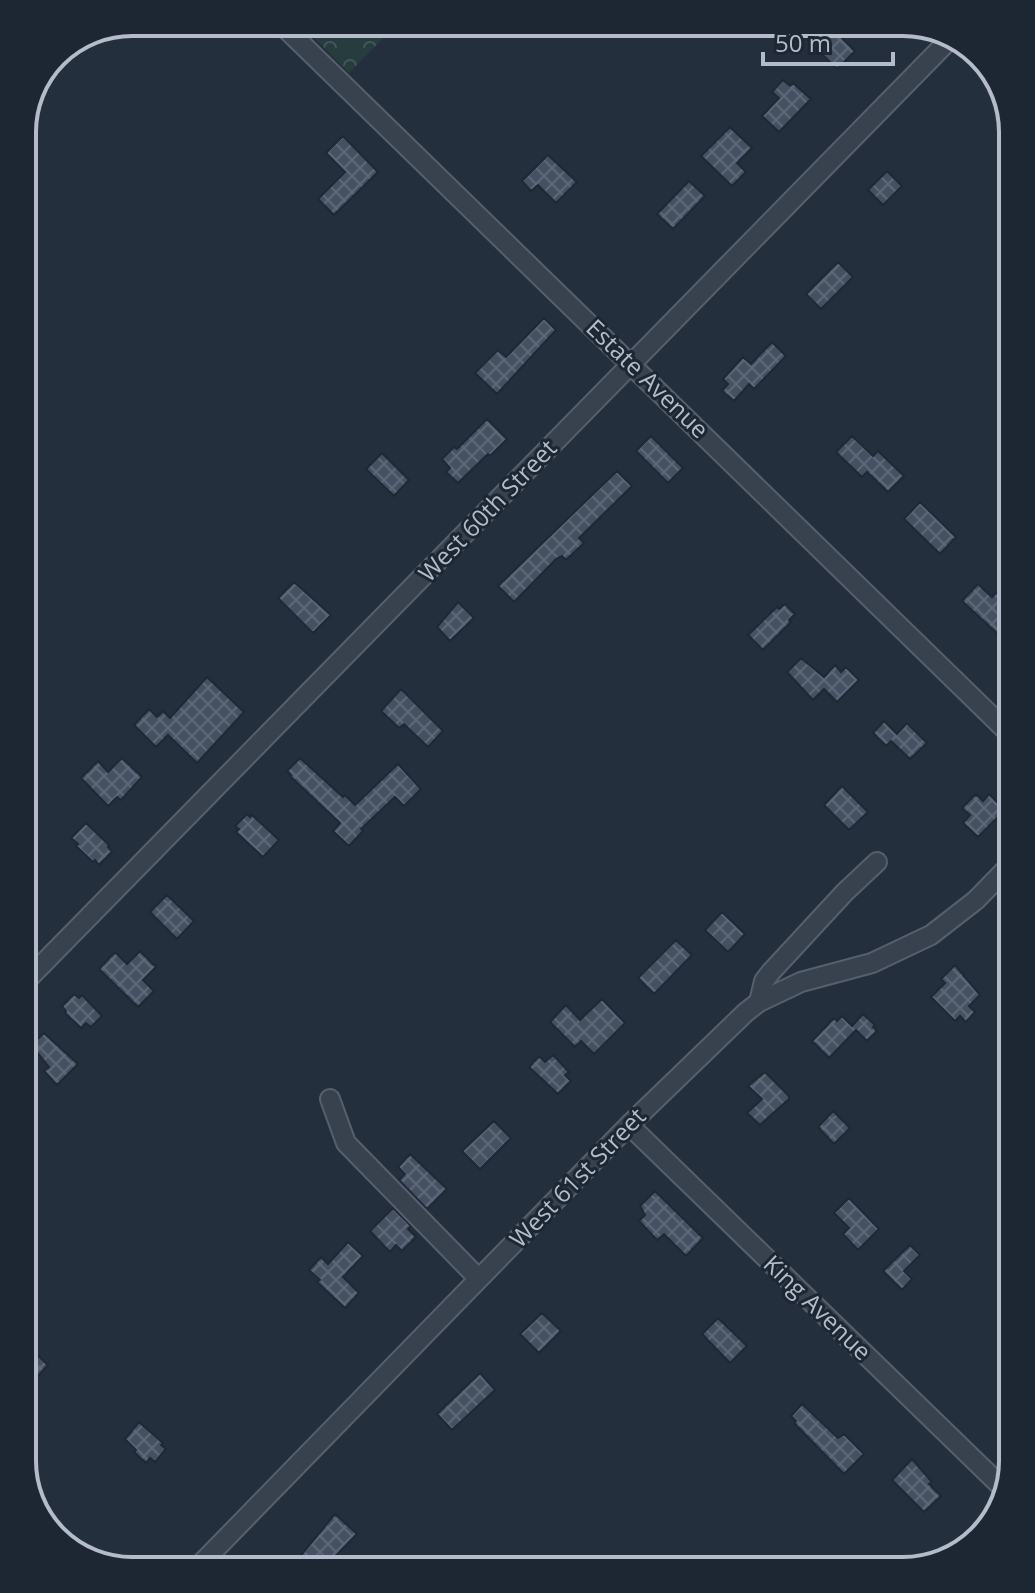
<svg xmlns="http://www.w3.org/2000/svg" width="1035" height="1593" viewBox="0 0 1035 1593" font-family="'Open Sans',sans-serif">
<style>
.forest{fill:url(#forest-crowns)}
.building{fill:url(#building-cross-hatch);stroke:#1f2835;stroke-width:2}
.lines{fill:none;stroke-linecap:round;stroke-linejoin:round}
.minor-casing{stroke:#565f6c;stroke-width:22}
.minor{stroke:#38414e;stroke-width:18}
.labels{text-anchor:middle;stroke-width:6;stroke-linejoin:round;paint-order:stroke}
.street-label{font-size:24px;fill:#b4bcc9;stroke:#1d2633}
.rim{fill:none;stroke:#b4bcc9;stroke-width:4}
</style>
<defs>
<pattern id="forest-crowns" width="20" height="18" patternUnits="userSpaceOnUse" patternTransform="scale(2)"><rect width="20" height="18" fill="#263c3f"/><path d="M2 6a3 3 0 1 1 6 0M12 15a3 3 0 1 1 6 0" fill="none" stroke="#435659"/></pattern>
<pattern id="building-cross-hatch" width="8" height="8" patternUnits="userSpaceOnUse" patternTransform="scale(2)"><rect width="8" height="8" fill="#455162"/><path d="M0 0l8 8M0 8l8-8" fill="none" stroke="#5d6877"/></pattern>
</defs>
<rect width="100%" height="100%" fill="#242f3e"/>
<!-- forest -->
<path class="forest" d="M 299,22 L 399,22 L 349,73 Z"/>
<!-- building -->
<path class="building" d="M 820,22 L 826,22 L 855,51 L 837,69 L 805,37 Z
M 783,80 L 790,86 L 793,83 L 811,99 L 779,132 L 762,116 L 779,98 L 772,92 Z
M 730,127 L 752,148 L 737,163 L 746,172 L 732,186 L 701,156 Z
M 343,136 L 378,172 L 334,215 L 318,199 L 345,172 L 326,153 Z
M 548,155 L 577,182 L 556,203 L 538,185 L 531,191 L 522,181 Z
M 887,171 L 902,186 L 883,205 L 868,190 Z
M 689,181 L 705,196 L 673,229 L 657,214 Z
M 838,262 L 853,277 L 821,309 L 806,294 Z
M 544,318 L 556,330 L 497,394 L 475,373 L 498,350 L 506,357 Z
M 772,342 L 786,356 L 754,389 L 749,384 L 734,401 L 722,391 L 728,384 L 723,379 L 743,357 L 751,364 Z
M 487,419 L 507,439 L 490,456 L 488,454 L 458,483 L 446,472 L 450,468 L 442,459 L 454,447 L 457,449 Z
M 651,436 L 683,468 L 668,483 L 636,451 Z
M 852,436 L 873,456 L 878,451 L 904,476 L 888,492 L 867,472 L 862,477 L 836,452 Z
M 382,453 L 409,480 L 394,496 L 366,469 Z
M 617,471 L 632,486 L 579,538 L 584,543 L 566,560 L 562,556 L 556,559 L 514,602 L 498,586 Z
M 920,502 L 956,537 L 940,554 L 904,519 Z
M 294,582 L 331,615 L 313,633 L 278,598 Z
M 978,584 L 992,597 L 1002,587 L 1013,598 L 1013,623 L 1000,636 L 962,601 Z
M 458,602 L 474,618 L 450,641 L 437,627 Z
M 785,604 L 795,614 L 789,620 L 791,622 L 763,650 L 748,635 L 777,607 L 779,609 Z
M 801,658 L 824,677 L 835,665 L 841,672 L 846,667 L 859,680 L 837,702 L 824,689 L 813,700 L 787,672 Z
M 207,677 L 244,712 L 197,763 L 168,735 L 156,747 L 134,725 L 149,709 L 157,717 L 163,711 L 170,718 Z
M 401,689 L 443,731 L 428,747 L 404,724 L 399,728 L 381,711 Z
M 884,721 L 897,734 L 907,723 L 927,743 L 910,759 L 891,741 L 886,746 L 873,733 Z
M 122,758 L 142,777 L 121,800 L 117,797 L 108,806 L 81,778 L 98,761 L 108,772 Z
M 300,758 L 343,797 L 345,795 L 355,805 L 398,764 L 421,789 L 404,806 L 395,797 L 361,829 L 363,831 L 349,846 L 333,831 L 340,823 L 290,776 L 291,775 L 287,771 Z
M 842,786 L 868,812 L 849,830 L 824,805 Z
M 976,794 L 983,801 L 989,794 L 1005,810 L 978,837 L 963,823 L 970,815 L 962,808 Z
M 247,814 L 250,817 L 252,815 L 279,840 L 263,857 L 236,832 L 239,829 L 235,826 Z
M 86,823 L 109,845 L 108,847 L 112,852 L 99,865 L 95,860 L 93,862 L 76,846 L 78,844 L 71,838 Z
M 167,895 L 194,921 L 177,939 L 150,912 Z
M 722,912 L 745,934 L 728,952 L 705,930 Z
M 676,940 L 692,955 L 654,994 L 638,978 Z
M 140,951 L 156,967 L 143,980 L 154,991 L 138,1007 L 99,969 L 115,952 L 127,964 Z
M 955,965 L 980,995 L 969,1006 L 975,1012 L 966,1022 L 960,1016 L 955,1021 L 931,997 L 945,983 L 941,979 Z
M 74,994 L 79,998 L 82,995 L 102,1016 L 91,1027 L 86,1023 L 81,1028 L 65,1013 L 66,1011 L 62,1006 Z
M 602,999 L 625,1023 L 594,1054 L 581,1041 L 575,1047 L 550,1022 L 566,1005 L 580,1020 Z
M 863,1014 L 875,1025 L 873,1027 L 877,1031 L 867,1041 L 856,1030 L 829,1058 L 812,1041 L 834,1018 L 837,1021 L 842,1016 L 852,1026 Z
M 44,1033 L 78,1064 L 57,1085 L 44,1071 L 49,1067 L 31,1045 Z
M 553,1055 L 569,1072 L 565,1075 L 571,1081 L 558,1094 L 529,1067 L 539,1056 L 545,1062 Z
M 765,1072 L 789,1096 L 789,1099 L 760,1125 L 747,1113 L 762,1099 L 748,1086 Z
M 833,1111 L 850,1128 L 834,1144 L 818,1127 Z
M 494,1121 L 511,1138 L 480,1169 L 462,1151 Z
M 410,1154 L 447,1189 L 427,1209 L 399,1180 L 405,1174 L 398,1167 Z
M 655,1191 L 703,1238 L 686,1256 L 664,1234 L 657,1240 L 639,1221 L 645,1215 L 640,1206 Z
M 849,1198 L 879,1229 L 858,1250 L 843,1234 L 849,1228 L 834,1213 Z
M 393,1208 L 411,1226 L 408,1229 L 416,1237 L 402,1251 L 396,1245 L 390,1252 L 370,1231 Z
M 348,1242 L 363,1256 L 343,1277 L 359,1293 L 345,1308 L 317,1282 L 320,1280 L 309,1270 L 321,1257 L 328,1264 Z
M 910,1245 L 920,1255 L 904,1271 L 912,1279 L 902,1290 L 883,1271 Z
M 542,1313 L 561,1331 L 539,1353 L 520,1334 Z
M 718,1318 L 747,1346 L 730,1363 L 702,1334 Z
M 22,1341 L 48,1365 L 22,1393 Z
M 480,1373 L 495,1390 L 452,1430 L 437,1414 Z
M 802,1404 L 838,1438 L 844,1434 L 864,1454 L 844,1474 L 794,1423 L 796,1421 L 791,1416 Z
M 139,1422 L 163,1443 L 161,1445 L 166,1449 L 155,1462 L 150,1458 L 146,1463 L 134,1452 L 136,1450 L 125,1439 Z
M 912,1459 L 932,1482 L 929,1484 L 941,1496 L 924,1512 L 892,1480 Z
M 335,1514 L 357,1534 L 321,1571 L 311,1571 L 298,1559 Z"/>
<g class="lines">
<defs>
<path id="minor" d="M 279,22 L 1013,737
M 22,985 L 952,37
M 759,1002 L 764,981 L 771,972 L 845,892 L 877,862
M 330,1099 L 346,1143 L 479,1279
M 629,1125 L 1005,1490
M 194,1571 L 629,1125 L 745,1013 L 759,1002 L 801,982 L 872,963 L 931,935 L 976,900 L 1013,862"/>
</defs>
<!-- minor casing -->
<use href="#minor" class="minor-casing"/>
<!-- minor -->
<use href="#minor" class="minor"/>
</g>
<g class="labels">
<!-- street labels -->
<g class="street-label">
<text transform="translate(647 379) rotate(44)" y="8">Estate Avenue</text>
<text transform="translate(488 511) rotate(-46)" y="8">West 60th Street</text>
<text transform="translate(578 1178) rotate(-46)" y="8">West 61st Street</text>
<text transform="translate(817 1308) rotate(44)" y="8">King Avenue</text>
</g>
</g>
<!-- crop -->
<path d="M0 0H1035V1593H0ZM132 36H903A96 96 0 0 1 999 132V1461A96 96 0 0 1 903 1557H132A96 96 0 0 1 36 1461V132A96 96 0 0 1 132 36Z" fill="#1d2633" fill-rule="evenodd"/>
<path class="rim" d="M132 36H903A96 96 0 0 1 999 132V1461A96 96 0 0 1 903 1557H132A96 96 0 0 1 36 1461V132A96 96 0 0 1 132 36Z"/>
<!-- scale -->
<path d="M763 52v12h130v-12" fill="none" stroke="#b4bcc9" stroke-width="4"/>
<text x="775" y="52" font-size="24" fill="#b4bcc9" stroke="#1d2633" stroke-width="6" paint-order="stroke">50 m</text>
</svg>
